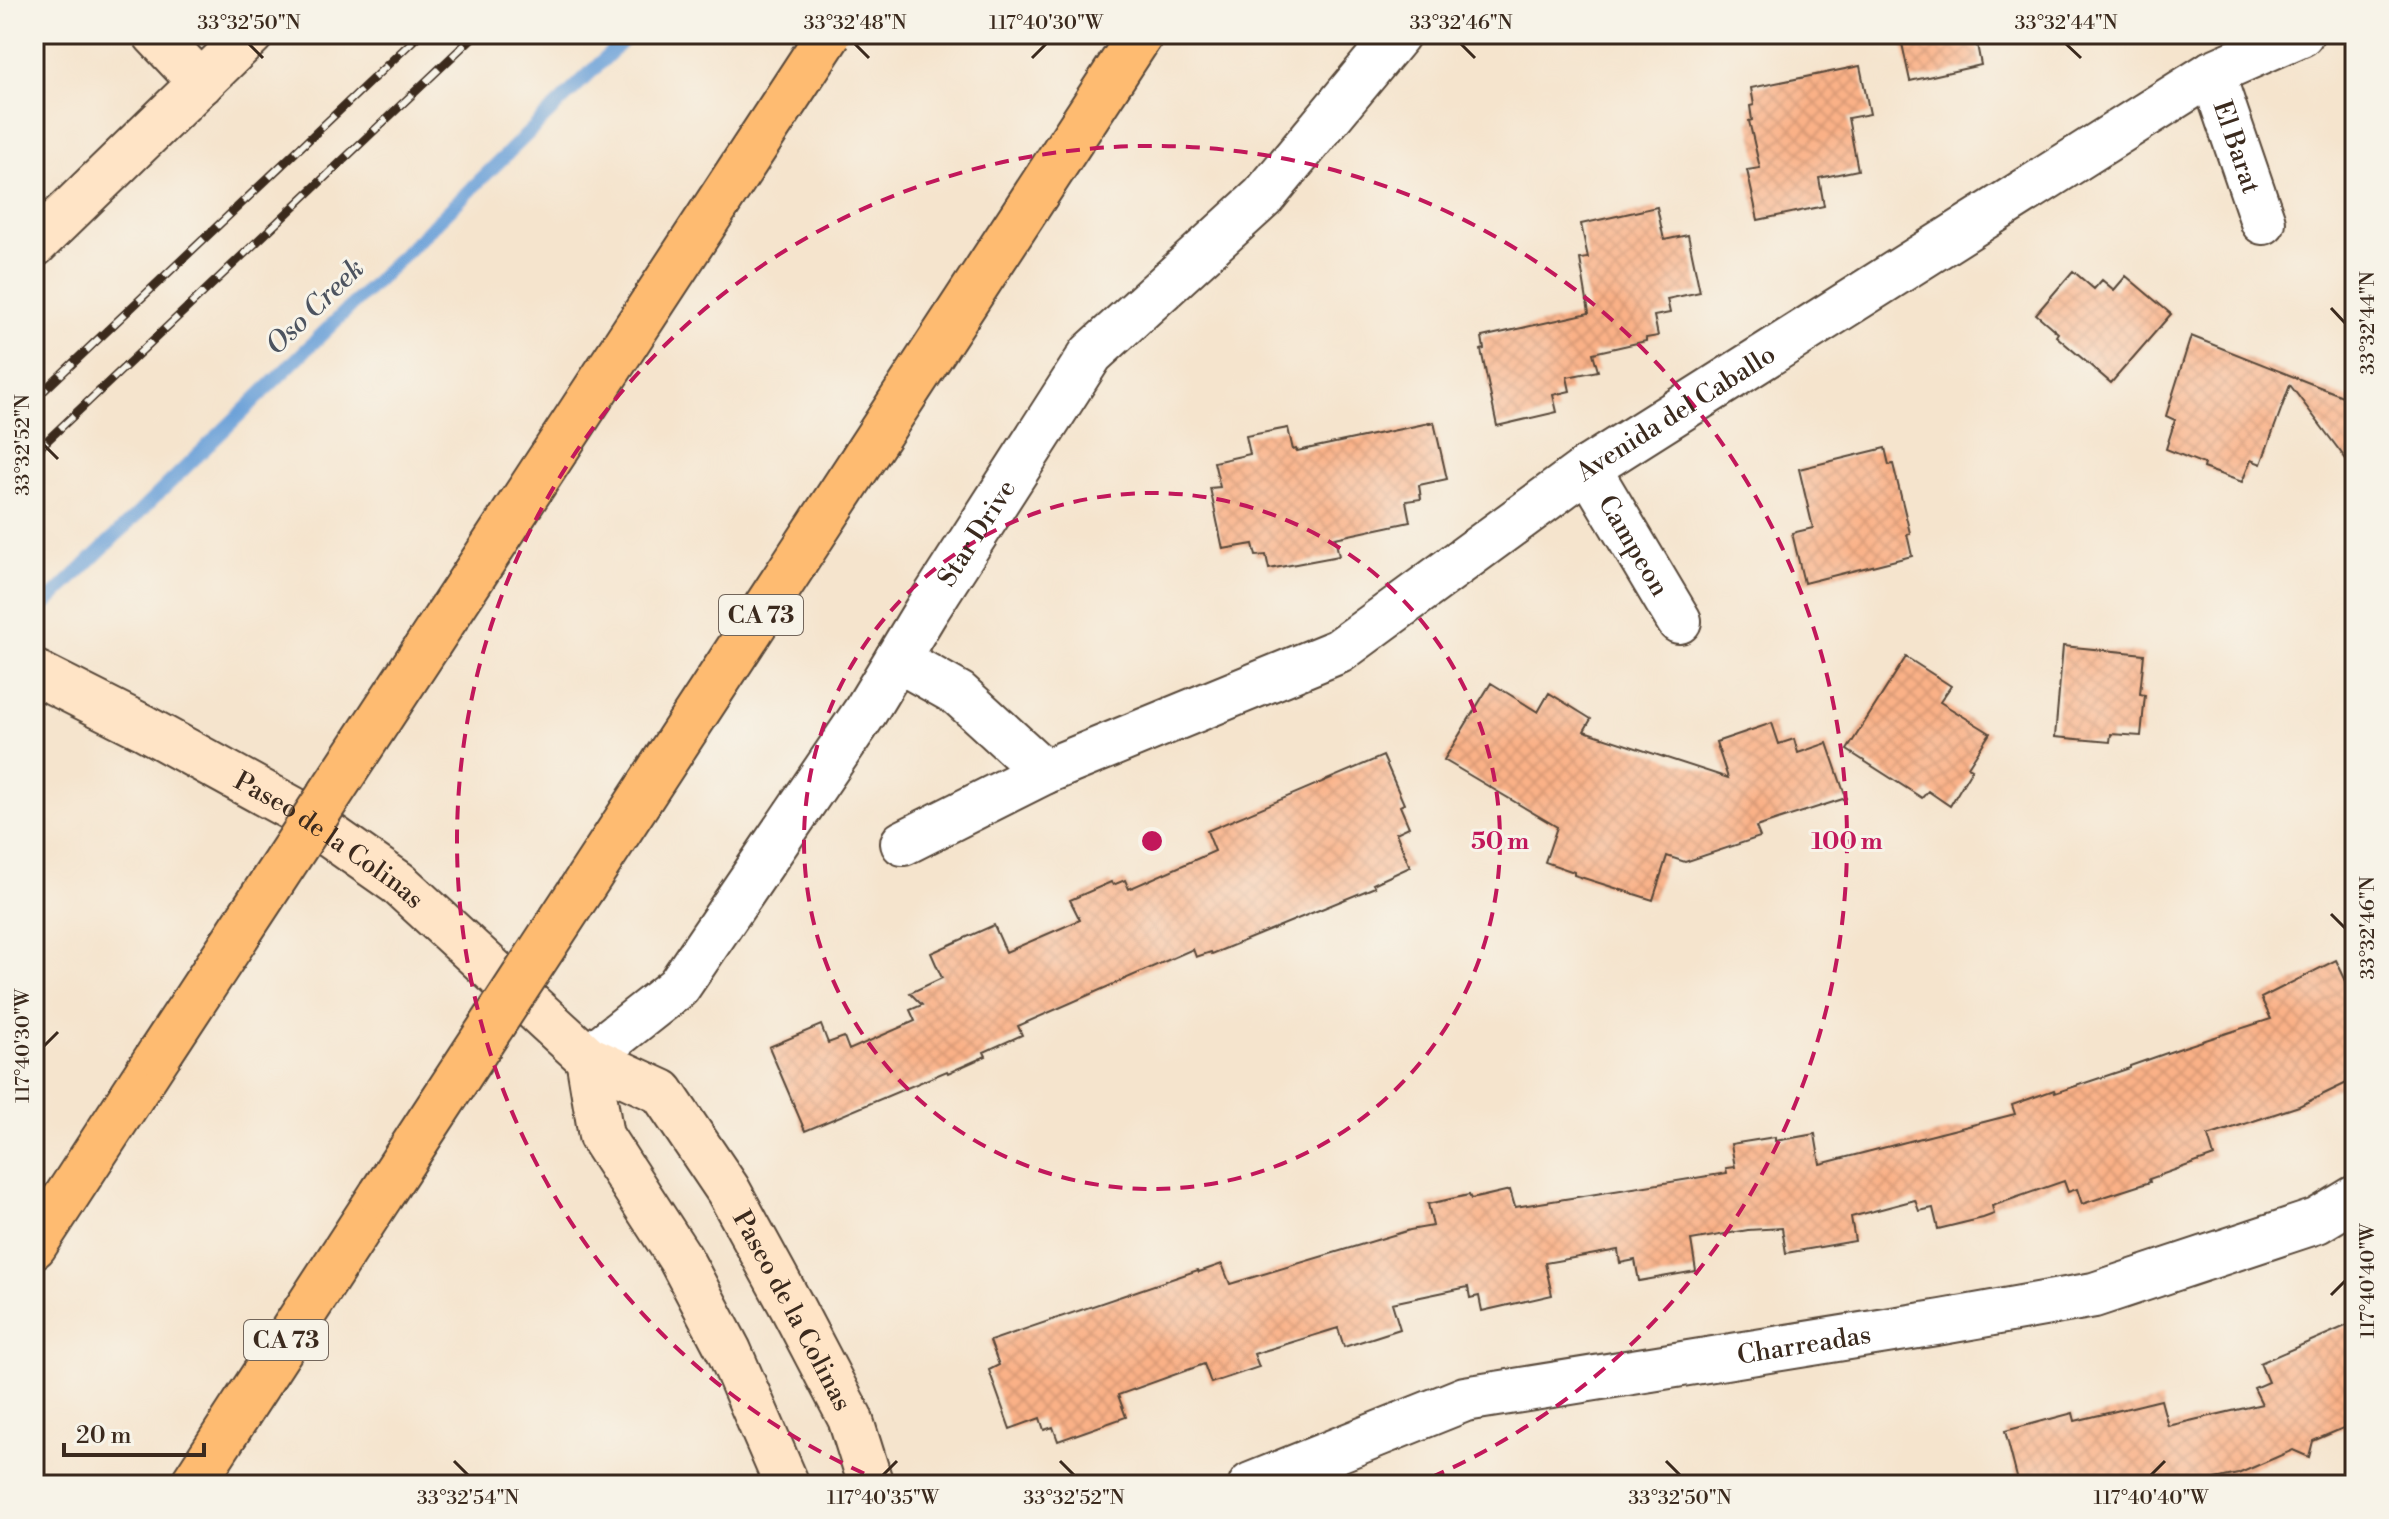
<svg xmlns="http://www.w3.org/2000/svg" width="2389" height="1519" viewBox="0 0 2389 1519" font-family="'Libre Bodoni',serif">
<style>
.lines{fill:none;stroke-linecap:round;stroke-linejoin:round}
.stream{stroke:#6ba0d8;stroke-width:14}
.building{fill:url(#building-cross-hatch)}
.street-casing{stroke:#574638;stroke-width:48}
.secondary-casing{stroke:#574638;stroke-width:48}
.highway-casing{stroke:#574638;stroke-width:48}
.street{stroke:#fff;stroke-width:44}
.secondary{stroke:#ffe4c6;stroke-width:44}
.highway{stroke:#febb71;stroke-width:44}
.rail-casing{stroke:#3b2a1e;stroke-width:9}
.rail{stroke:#f7f3e8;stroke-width:6;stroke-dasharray:18;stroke-linecap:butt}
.highway-bridge-casing{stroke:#574638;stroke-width:48;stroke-linecap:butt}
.highway-bridge{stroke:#febb71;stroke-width:44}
.ticks{fill:none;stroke:#3b2a1e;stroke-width:3}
.ring{fill:none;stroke:#c2185b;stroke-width:4;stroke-dasharray:14 10}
.labels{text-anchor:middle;stroke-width:6;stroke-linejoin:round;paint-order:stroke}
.shield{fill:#f7f3e8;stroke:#73665b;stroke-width:2}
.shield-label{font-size:24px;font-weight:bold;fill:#3b2a1e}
.street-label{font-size:26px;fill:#3b2a1e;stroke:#f7f3e8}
.water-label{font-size:28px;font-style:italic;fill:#4c535f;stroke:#f7f3e8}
.centre{fill:#c2185b;stroke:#f7f3e8;stroke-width:4}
.ring-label{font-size:24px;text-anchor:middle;font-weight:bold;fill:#c2185b;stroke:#f7f3e8;stroke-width:6;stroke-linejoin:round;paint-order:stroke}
.neatline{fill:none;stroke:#3b2a1e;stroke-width:3}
.ticks-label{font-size:20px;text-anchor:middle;fill:#3b2a1e}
</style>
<defs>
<pattern id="building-cross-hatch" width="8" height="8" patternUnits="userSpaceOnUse" patternTransform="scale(2)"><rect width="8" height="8" fill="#fab187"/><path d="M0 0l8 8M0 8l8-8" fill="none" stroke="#d79874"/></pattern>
</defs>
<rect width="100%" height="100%" fill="#f7f3e8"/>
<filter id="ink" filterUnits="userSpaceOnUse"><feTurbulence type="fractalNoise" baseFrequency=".0125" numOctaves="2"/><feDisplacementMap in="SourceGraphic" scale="16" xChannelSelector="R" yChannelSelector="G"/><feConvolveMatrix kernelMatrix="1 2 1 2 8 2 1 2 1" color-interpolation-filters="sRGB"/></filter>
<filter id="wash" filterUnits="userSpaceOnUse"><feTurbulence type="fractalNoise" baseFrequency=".006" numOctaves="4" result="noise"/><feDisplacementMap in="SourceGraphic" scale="32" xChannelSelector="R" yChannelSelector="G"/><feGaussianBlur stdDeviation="1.8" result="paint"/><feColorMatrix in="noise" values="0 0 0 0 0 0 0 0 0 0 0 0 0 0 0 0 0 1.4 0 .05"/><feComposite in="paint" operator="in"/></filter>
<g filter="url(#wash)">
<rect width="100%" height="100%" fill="#f5e4cd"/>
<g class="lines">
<!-- stream -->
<path class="stream" d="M 34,615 L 630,34"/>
</g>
<g id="blocks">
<!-- building -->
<path class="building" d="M 1900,34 L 1975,34 L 1981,65 L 1910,81 Z
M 1860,66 L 1870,114 L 1848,118 L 1858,170 L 1819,178 L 1824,206 L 1758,220 L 1747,170 L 1760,168 L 1749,121 L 1752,120 L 1750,106 L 1754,105 L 1751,88 Z
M 1657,207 L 1664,240 L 1688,235 L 1700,292 L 1667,299 L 1670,313 L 1654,316 L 1658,336 L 1646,338 L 1646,341 L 1593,353 L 1598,371 L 1567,377 L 1570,391 L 1553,395 L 1557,412 L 1497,426 L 1481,350 L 1484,349 L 1482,337 L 1589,313 L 1580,259 L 1588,258 L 1581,224 Z
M 2073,271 L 2094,289 L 2102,280 L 2114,290 L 2126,276 L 2171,314 L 2111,383 L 2056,336 L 2058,333 L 2036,314 Z
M 2191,336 L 2355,401 L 2355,471 L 2290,385 L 2261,464 L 2251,460 L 2242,482 L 2203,468 L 2204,464 L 2166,449 L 2175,420 L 2166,416 Z
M 1434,422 L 1447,479 L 1419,485 L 1421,499 L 1406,501 L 1410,522 L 1335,538 L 1339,556 L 1269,569 L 1266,555 L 1256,556 L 1253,544 L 1223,549 L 1210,488 L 1220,487 L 1214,462 L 1250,454 L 1246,436 L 1288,428 L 1293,450 L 1296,449 L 1297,451 Z
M 1885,448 L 1889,465 L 1893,464 L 1910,533 L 1907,534 L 1912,556 L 1804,583 L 1792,533 L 1813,528 L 1799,469 Z
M 2063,646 L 2144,654 L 2140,694 L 2145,695 L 2141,736 L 2111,734 L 2110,742 L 2055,737 Z
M 1906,657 L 1951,686 L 1940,702 L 1990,733 L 1968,767 L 1972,769 L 1950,806 L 1928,791 L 1922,798 L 1847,750 Z
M 1491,683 L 1538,712 L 1549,693 L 1591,719 L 1584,731 L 1728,778 L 1716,742 L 1772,723 L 1779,744 L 1794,739 L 1798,753 L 1827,743 L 1846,798 L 1756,827 L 1760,837 L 1685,862 L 1667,856 L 1653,900 L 1574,875 L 1574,872 L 1545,862 L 1557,827 L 1444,760 Z
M 1383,756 L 1404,804 L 1400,806 L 1409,827 L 1396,833 L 1410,867 L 1373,884 L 1375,887 L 1212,954 L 1211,952 L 1196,957 L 1193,949 L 1018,1026 L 1022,1035 L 984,1052 L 986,1056 L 948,1073 L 947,1071 L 805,1131 L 769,1047 L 821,1025 L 828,1043 L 844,1037 L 849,1050 L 915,1021 L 910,1010 L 922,1005 L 910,993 L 942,978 L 931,953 L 994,925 L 1006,952 L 1080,920 L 1070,900 L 1111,882 L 1113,885 L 1125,880 L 1129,889 L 1215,851 L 1207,831 Z
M 2336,960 L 2355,1000 L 2355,1079 L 2299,1106 L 2208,1136 L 2214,1156 L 2149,1179 L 2150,1182 L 2082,1204 L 2077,1189 L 2068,1192 L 2064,1181 L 1992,1206 L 1994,1214 L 1983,1218 L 1938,1229 L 1933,1208 L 1919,1211 L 1915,1200 L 1851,1217 L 1855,1241 L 1786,1253 L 1782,1228 L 1748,1230 L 1691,1240 L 1696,1271 L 1639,1281 L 1635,1260 L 1620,1263 L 1618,1250 L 1545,1263 L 1552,1295 L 1482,1311 L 1479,1296 L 1470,1298 L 1468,1287 L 1392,1303 L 1400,1329 L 1344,1347 L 1338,1328 L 1254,1354 L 1259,1367 L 1211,1383 L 1204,1364 L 1118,1395 L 1126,1417 L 1058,1441 L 1053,1427 L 1044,1430 L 1040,1418 L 1010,1429 L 989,1370 L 999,1365 L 990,1341 L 1198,1270 L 1199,1272 L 1222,1264 L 1230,1284 L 1410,1230 L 1433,1226 L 1428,1204 L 1469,1195 L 1471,1199 L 1510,1190 L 1515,1207 L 1727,1173 L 1726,1168 L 1735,1167 L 1731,1144 L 1775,1137 L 1775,1141 L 1815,1134 L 1820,1164 L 2015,1114 L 2012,1105 L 2054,1090 L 2055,1093 L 2130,1068 L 2130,1066 L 2184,1047 L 2271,1019 L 2261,998 Z
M 2355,1322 L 2355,1423 L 2313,1441 L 2309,1457 L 2293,1450 L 2238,1474 L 2215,1479 L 2216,1485 L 2019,1485 L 2005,1431 L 2073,1413 L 2075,1421 L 2161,1400 L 2168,1426 L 2262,1404 L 2254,1388 L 2268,1382 L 2260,1363 Z"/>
</g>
</g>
<g filter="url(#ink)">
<use href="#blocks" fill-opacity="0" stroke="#574638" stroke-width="2"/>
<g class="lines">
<defs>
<g id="street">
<path id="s1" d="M 2212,73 L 2263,222"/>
<path id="s2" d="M 1588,468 L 1679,621"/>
<path id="s3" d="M 897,659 L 959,694 L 1044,772 L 1339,651 L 1588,468 L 2212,73 L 2301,34"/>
<path d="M 903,843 L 1044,772"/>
<path id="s4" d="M 588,1058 L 678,987 L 865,712 L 926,611 L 1091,354 L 1263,197 L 1398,34"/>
<path id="s5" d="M 1251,1485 L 1465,1399 L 1942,1322 L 2094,1295 L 2317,1221 L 2355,1198"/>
</g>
<g id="secondary">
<path d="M 155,34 L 201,83"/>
<path d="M 34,245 L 251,34"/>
<path id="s6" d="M 34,672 L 143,727 L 291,808 L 398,883 L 588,1058 L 662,1092 L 728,1190 L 793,1309 L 850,1418 L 871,1485"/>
<path d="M 588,1058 L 601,1136 L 680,1258 L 729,1351 L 787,1485"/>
</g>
<path id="highway" d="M 34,1246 L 160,1053
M 192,1485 L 381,1195"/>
</defs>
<!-- street casing -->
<use href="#street" class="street-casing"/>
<!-- secondary casing -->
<use href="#secondary" class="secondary-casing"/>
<!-- highway casing -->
<use href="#highway" class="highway-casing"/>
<!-- street -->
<use href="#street" class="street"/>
<!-- secondary -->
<use href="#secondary" class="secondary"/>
<!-- highway -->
<use href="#highway" class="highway"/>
<defs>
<path id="rail" d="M 34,400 L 420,34
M 34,453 L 476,34"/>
</defs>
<!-- rail casing -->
<use href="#rail" class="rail-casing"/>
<!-- rail -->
<use href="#rail" class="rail"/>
<defs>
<path id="highway-bridge" d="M 160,1053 L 829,34
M 381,1195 L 1141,34"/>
</defs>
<!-- highway-bridge casing -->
<use href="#highway-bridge" class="highway-bridge-casing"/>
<!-- highway-bridge -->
<use href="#highway-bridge" class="highway-bridge"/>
</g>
</g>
<!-- ticks -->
<path class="ticks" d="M 249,44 L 263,58M 855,44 L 869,58M 1461,44 L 1475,58M 2066,44 L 2081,58M 1032,58 L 1046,44M 2331,308 L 2345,323M 44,445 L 58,459M 2331,914 L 2345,928M 44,1046 L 58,1032M 2331,1295 L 2345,1281M 454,1461 L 468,1475M 1060,1461 L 1074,1475M 1666,1461 L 1680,1475M 883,1475 L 897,1461M 2151,1475 L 2165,1461"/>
<!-- distance rings -->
<g class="ring">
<circle cx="1152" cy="841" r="348"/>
<path d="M886 1483A695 695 0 1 1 1418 1483"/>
</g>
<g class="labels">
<!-- shield labels -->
<g class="shield">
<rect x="719" y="595" width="84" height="40" rx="6"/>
<rect x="244" y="1320" width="84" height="40" rx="6"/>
</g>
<g class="shield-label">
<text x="761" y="623">CA 73</text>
<text x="286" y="1348">CA 73</text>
</g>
<!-- street labels -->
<g class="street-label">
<text dy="9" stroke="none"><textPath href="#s1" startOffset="78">El Barat</textPath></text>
<text dy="9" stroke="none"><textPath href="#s3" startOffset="918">Avenida del Caballo</textPath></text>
<text dy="9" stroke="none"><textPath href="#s4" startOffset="658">Star Drive</textPath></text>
<text dy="9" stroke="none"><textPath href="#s2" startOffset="90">Campeon</textPath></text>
<text dy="9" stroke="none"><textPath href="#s6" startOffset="340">Paseo de la Colinas</textPath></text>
<text dy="9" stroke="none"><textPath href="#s6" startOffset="1016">Paseo de la Colinas</textPath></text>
<text dy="9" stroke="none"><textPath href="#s5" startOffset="574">Charreadas</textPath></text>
</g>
<!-- water labels -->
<g class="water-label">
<text transform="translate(314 306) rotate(-44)" y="10">Oso Creek</text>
</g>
</g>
<circle cx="1152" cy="841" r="12" class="centre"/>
<g class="ring-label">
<text x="1500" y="849">50 m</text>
<text x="1847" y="849">100 m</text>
</g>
<!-- margin -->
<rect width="2389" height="1519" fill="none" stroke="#f7f3e8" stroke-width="88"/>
<!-- scale -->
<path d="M64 1443v12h140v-12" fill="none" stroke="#3b2a1e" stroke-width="4"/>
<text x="76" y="1443" font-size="24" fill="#3b2a1e" stroke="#f7f3e8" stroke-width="6" paint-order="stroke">20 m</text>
<rect x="44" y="44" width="2301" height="1431" class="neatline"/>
<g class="ticks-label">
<text x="249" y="29">33°32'50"N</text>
<text x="855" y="29">33°32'48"N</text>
<text x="1046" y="29">117°40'30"W</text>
<text x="1461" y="29">33°32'46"N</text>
<text x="2066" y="29">33°32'44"N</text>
<text transform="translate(2367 323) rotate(-90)" y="7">33°32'44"N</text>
<text transform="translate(22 445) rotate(-90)" y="7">33°32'52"N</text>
<text transform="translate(2367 928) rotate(-90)" y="7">33°32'46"N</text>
<text transform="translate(22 1046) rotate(-90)" y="7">117°40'30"W</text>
<text transform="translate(2367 1281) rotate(-90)" y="7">117°40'40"W</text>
<text x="468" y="1504">33°32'54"N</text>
<text x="883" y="1504">117°40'35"W</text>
<text x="1074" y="1504">33°32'52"N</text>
<text x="1680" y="1504">33°32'50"N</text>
<text x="2151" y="1504">117°40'40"W</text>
</g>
</svg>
